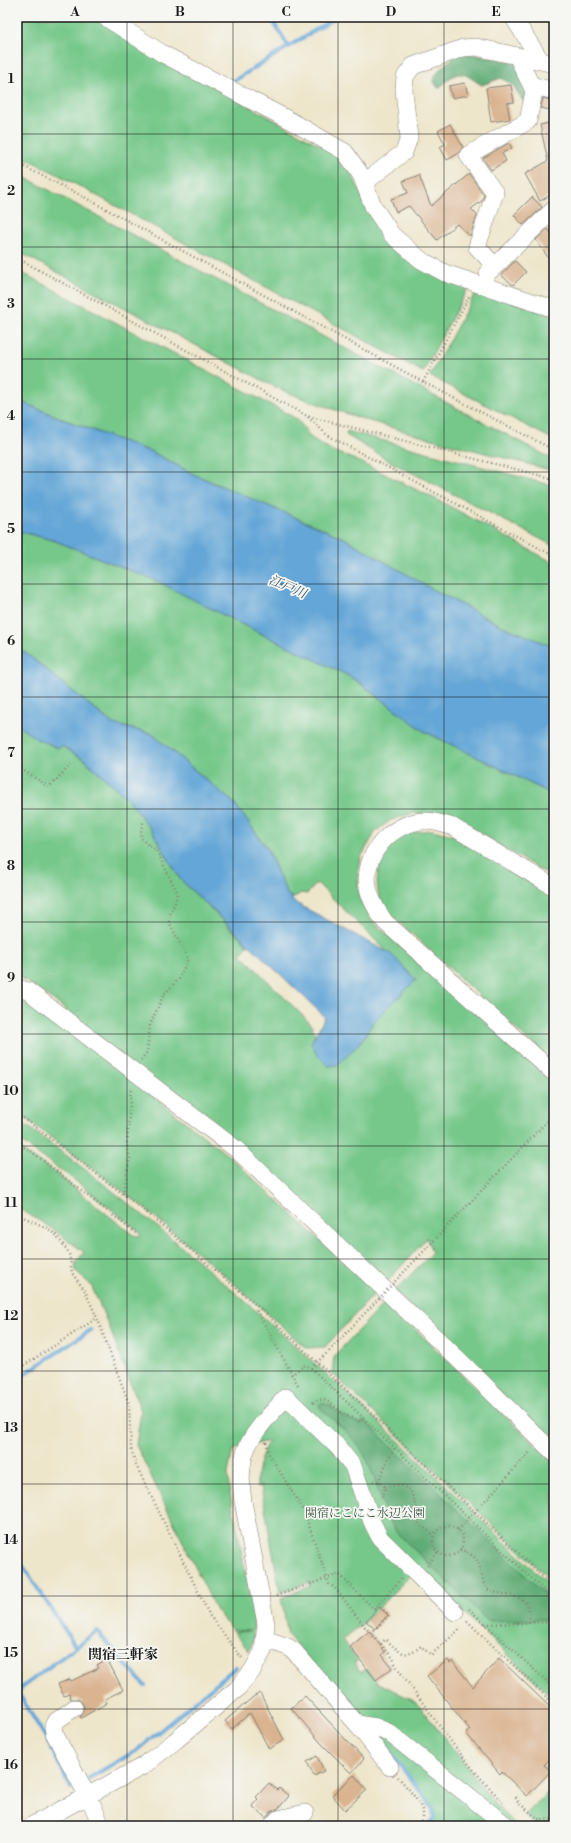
<svg xmlns="http://www.w3.org/2000/svg" width="571" height="1843" viewBox="0 0 571 1843" font-family="'Libre Bodoni','Noto Serif JP',serif">
<style>
.green{fill:#76c88a;stroke:#497253}
.forest{fill:#60ac76;stroke:#3e6449}
.water{fill:#63a6d7;stroke:#40617a}
.lines{fill:none;stroke-linecap:round;stroke-linejoin:round}
.stream{stroke:#63a6d7;stroke-width:4}
.building{fill:#dab491}
.minor-casing{stroke:#858174;stroke-width:18}
.path{stroke:#858174;stroke-width:2.5;stroke-dasharray:1 3;stroke-linecap:butt}
.minor{stroke:#fff;stroke-width:17}
.path-bridge{stroke:#858174;stroke-width:2.5;stroke-dasharray:1 3;stroke-linecap:butt}
.grid{fill:none;stroke:#1c1c1c;stroke-width:1;stroke-opacity:0.55}
.labels{text-anchor:middle;stroke-width:3.5;stroke-linejoin:round;paint-order:stroke}
.park-label{font-size:12px;fill:#3c5842;stroke:#f6f6f2}
.water-label{font-size:13px;font-style:italic;fill:#3c5a70;stroke:#f6f6f2}
.quarter-label{font-size:14px;font-weight:bold;fill:#1c1c1c;stroke:#f6f6f2}
.neatline{fill:none;stroke:#1c1c1c;stroke-width:1.5}
.grid-label{font-size:13px;text-anchor:middle;font-weight:bold;fill:#1c1c1c}
</style>
<rect width="100%" height="100%" fill="#f6f6f2"/>
<filter id="ink" filterUnits="userSpaceOnUse"><feTurbulence type="fractalNoise" baseFrequency=".025" numOctaves="2"/><feDisplacementMap in="SourceGraphic" scale="8" xChannelSelector="R" yChannelSelector="G"/><feConvolveMatrix kernelMatrix="1 2 1 2 8 2 1 2 1" color-interpolation-filters="sRGB"/></filter>
<filter id="wash" filterUnits="userSpaceOnUse"><feTurbulence type="fractalNoise" baseFrequency=".012" numOctaves="4" result="noise"/><feDisplacementMap in="SourceGraphic" scale="16" xChannelSelector="R" yChannelSelector="G"/><feGaussianBlur stdDeviation="0.9" result="paint"/><feColorMatrix in="noise" values="0 0 0 0 0 0 0 0 0 0 0 0 0 0 0 0 0 1.4 0 .05"/><feComposite in="paint" operator="in"/></filter>
<g filter="url(#wash)">
<rect width="100%" height="100%" fill="#eee6cb"/>
<!-- green -->
<path class="green" d="M 17,17 L 94,17 L 123,37 L 329,150 L 346,163 L 374,219 L 468,288 L 423,372 L 55,173 L 17,154 Z
M 17,173 L 554,460 L 554,471 C 461,446 366,425 277,388 L 17,251 Z
M 17,270 L 290,415 L 298,420 L 311,438 L 333,451 L 360,462 L 440,501 L 554,563 L 554,647 L 502,626 L 432,589 L 344,538 L 193,474 L 152,452 L 65,420 L 17,400 Z
M 477,290 L 554,316 L 554,440 L 430,376 Z
M 347,431 L 554,486 L 554,546 L 393,463 L 346,435 Z
M 17,531 L 53,540 L 158,581 L 233,620 L 345,674 L 357,681 L 424,731 L 554,795 L 554,878 L 459,821 L 441,814 L 413,813 L 391,820 L 376,831 L 361,857 L 358,877 L 359,897 L 371,920 L 554,1083 L 554,1444 L 395,1291 L 432,1253 L 427,1238 L 386,1283 L 55,1001 L 17,975 L 17,725 L 53,746 L 59,748 L 62,746 L 85,760 L 130,801 L 154,834 L 180,879 L 248,945 L 241,954 L 311,1024 L 315,1034 L 311,1043 L 338,1065 L 365,1036 L 372,1023 L 416,980 L 317,883 L 307,894 L 301,893 L 293,898 L 287,894 L 267,848 L 234,803 L 152,734 L 113,724 L 17,646 Z
M 432,830 L 453,835 L 554,896 L 554,1064 L 388,912 C 385,907 380,901 379,896 C 373,873 382,848 402,837 C 410,832 422,831 432,830 Z
M 17,999 L 33,1004 L 48,1014 L 230,1157 L 376,1292 L 325,1347 L 306,1348 L 221,1272 L 137,1202 L 17,1112 Z
M 17,1119 C 211,1258 383,1425 554,1589 L 554,1699 L 417,1568 L 366,1621 L 342,1640 L 358,1660 L 354,1663 L 361,1672 L 366,1669 L 377,1682 L 416,1702 L 471,1771 L 484,1791 L 507,1817 L 518,1826 L 429,1826 L 434,1820 L 434,1808 L 384,1743 L 352,1712 L 288,1635 L 281,1598 L 311,1586 L 310,1582 L 280,1593 L 261,1486 L 257,1487 C 256,1470 261,1456 268,1441 L 233,1450 L 228,1473 L 229,1488 L 254,1616 L 253,1640 L 249,1651 L 234,1632 L 250,1631 L 232,1630 L 216,1610 L 136,1445 L 141,1411 L 108,1324 L 91,1285 L 76,1271 L 75,1264 L 84,1252 L 51,1228 L 17,1207 L 17,1147 L 53,1171 L 133,1235 L 141,1236 L 139,1231 L 72,1178 L 17,1139 Z
M 386,1301 L 554,1463 L 554,1583 L 332,1373 L 334,1356 Z
M 554,1786 L 554,1826 L 537,1826 L 525,1815 Z"/>
<!-- forest -->
<path class="forest" d="M 464,53 L 516,62 L 532,93 L 525,104 L 513,85 L 501,78 L 482,85 C 473,81 464,69 453,76 C 447,79 444,85 438,88 L 433,80 C 439,67 451,58 464,53 Z
M 321,1403 L 329,1405 L 343,1416 L 360,1424 L 364,1420 L 554,1603 L 554,1619 L 492,1621 L 487,1620 L 397,1533 C 381,1511 378,1482 366,1458 C 356,1438 337,1423 320,1408 L 319,1405 Z"/>
<!-- water -->
<path class="water" d="M 17,400 L 65,420 L 152,452 L 193,474 L 344,538 L 432,589 L 502,626 L 554,647 L 554,795 L 424,731 L 357,681 L 345,674 L 233,620 L 157,581 L 53,540 L 17,531 Z
M 17,646 L 113,724 L 152,734 L 234,803 L 267,848 L 287,894 L 293,898 L 292,901 L 391,954 L 416,980 L 372,1023 L 365,1036 L 353,1050 L 338,1065 L 328,1066 L 317,1055 L 311,1043 L 325,1017 L 180,879 L 154,834 L 130,801 L 85,760 L 62,746 L 59,748 L 37,739 L 18,726 Z"/>
<g class="lines">
<!-- stream -->
<path class="stream" d="M 270,17 L 289,47
M 232,82 L 336,17
M 17,1379 L 91,1330
M 17,1557 L 76,1647 L 17,1691
M 76,1647 L 97,1631 L 145,1686
M 17,1691 L 46,1738 L 71,1788
M 384,1744 L 433,1809 L 434,1819 L 428,1826
M 89,1778 L 136,1751 L 236,1667"/>
</g>
<g id="blocks">
<!-- building -->
<path class="building" d="M 465,83 L 468,95 L 452,98 L 449,86 Z
M 511,85 L 514,102 L 507,103 L 510,119 L 491,122 L 486,88 Z
M 543,98 L 554,101 L 554,111 L 541,108 Z
M 554,122 L 554,193 L 540,201 L 525,174 L 548,161 L 540,125 Z
M 450,124 L 463,147 L 459,153 L 447,160 L 440,147 L 445,144 L 438,131 Z
M 509,143 L 512,148 L 502,153 L 506,161 L 491,170 L 483,158 Z
M 469,174 L 484,195 L 482,201 L 471,209 L 477,215 L 470,236 L 457,224 L 437,240 L 409,206 L 396,212 L 391,199 L 408,193 L 403,181 L 419,175 L 431,206 Z
M 532,197 L 542,207 L 523,225 L 514,215 Z
M 548,229 L 554,237 L 554,266 L 536,240 Z
M 515,261 L 526,272 L 513,285 L 501,275 Z
M 379,1607 L 388,1615 L 375,1629 L 366,1621 Z
M 369,1631 L 385,1652 L 382,1655 L 392,1668 L 376,1680 L 350,1647 Z
M 499,1658 L 554,1711 L 554,1755 L 544,1765 L 551,1771 L 527,1796 L 502,1772 L 500,1774 L 466,1733 L 470,1730 L 427,1676 L 448,1660 L 450,1663 L 452,1661 L 473,1687 Z
M 107,1659 L 123,1690 L 105,1699 L 107,1703 L 81,1718 L 80,1716 L 84,1707 L 82,1702 L 78,1699 L 71,1699 L 69,1694 L 64,1696 L 58,1684 L 70,1679 L 71,1681 L 99,1668 L 97,1665 Z
M 260,1693 L 284,1740 L 269,1749 L 250,1713 L 232,1729 L 225,1721 L 253,1697 Z
M 305,1696 L 364,1759 L 351,1773 L 321,1743 L 291,1708 Z
M 317,1756 L 324,1771 L 314,1776 L 307,1762 Z
M 354,1775 L 367,1790 L 345,1810 L 332,1795 Z
M 269,1783 L 277,1790 L 279,1788 L 289,1796 L 278,1809 L 271,1812 L 266,1818 L 252,1806 L 258,1799 L 256,1797 Z"/>
</g>
</g>
<g filter="url(#ink)">
<use href="#blocks" fill-opacity="0" stroke="#858174" stroke-width="1"/>
<g class="lines">
<defs>
<path id="minor" d="M 105,17 L 163,54 L 291,121 L 345,152 L 361,175 L 373,206 L 392,235 L 421,260 L 445,273 L 554,309
M 513,17 L 541,61
M 531,85 L 554,91
M 364,183 L 404,152 L 409,138 L 404,90 L 405,77 L 413,66 L 463,48 L 476,47 L 554,64
M 495,266 L 477,247 L 495,193 L 468,155 L 528,121 L 534,91 L 517,56
M 488,273 L 554,209
M 554,887 L 453,827 C 443,824 434,820 423,821 C 392,823 362,854 368,887 C 370,900 378,912 385,922 L 554,1073
M 17,988 L 28,991 L 236,1149 L 457,1358 L 554,1453
M 265,1639 L 288,1647 L 294,1651 L 357,1724 L 390,1767
M 74,1708 L 55,1722 L 53,1726 L 54,1733 L 93,1806 L 101,1826
M 357,1724 L 376,1727 L 388,1732 L 507,1826
M 31,1826 L 143,1766 L 175,1741 L 237,1689 L 252,1671 L 263,1651 L 266,1624 L 243,1501 C 235,1448 253,1434 286,1397 L 337,1446 L 353,1466 L 372,1522 L 380,1538 L 455,1612
M 272,1826 L 278,1819 L 305,1813"/>
</defs>
<!-- minor casing -->
<use href="#minor" class="minor-casing"/>
<!-- path -->
<path class="path" d="M 17,163 L 84,197 L 423,382 L 554,450
M 17,258 L 307,416 L 554,479
M 423,382 L 470,295
M 308,417 L 327,435 L 554,556
M 17,770 L 21,769 L 49,787 L 71,765
M 141,1060 L 147,1052 L 150,1025 L 164,994 L 179,979 L 188,959 L 169,922 C 169,911 177,903 177,892 L 156,850 L 148,845 L 141,838 L 141,829 L 144,820
M 17,1113 L 144,1210 L 261,1309 L 554,1587
M 17,1143 L 32,1152 L 138,1235
M 123,1194 L 130,1158 L 127,1144 L 131,1087
M 17,1214 L 47,1228 L 57,1236 L 69,1253 L 72,1273 L 85,1291 L 97,1318 L 129,1404 L 131,1449 L 136,1465 L 210,1616 L 242,1658
M 261,1309 L 257,1311 L 299,1387
M 311,1368 L 329,1351
M 17,1370 L 97,1318
M 291,1375 L 305,1365 L 311,1368 L 554,1600
M 313,1403 C 325,1393 335,1409 346,1415 C 350,1417 356,1419 360,1422 L 364,1418
M 266,1442 L 269,1454 L 304,1511 L 329,1584 L 336,1589 L 365,1627 L 393,1658 L 396,1666 C 430,1712 462,1761 503,1802
M 373,1481 L 379,1482 L 385,1487 L 383,1496 L 379,1499
M 379,1482 L 387,1460 L 395,1448
M 385,1487 C 417,1479 413,1501 419,1524 L 434,1535
M433 1541a15 15 0 1 1 30 0a15 15 0 1 1-30 0Z
M 458,1530 L 531,1451
M 460,1549 C 465,1551 470,1554 474,1557 C 483,1565 480,1580 487,1589 C 507,1599 534,1590 529,1623
M 427,1566 L 438,1552
M 276,1596 L 339,1574 L 374,1609 L 402,1578
M 469,1609 L 554,1688
M 467,1621 L 554,1704
M 485,1624 L 554,1622
M 371,1633 L 389,1615 L 378,1605
M 381,1644 L 385,1639 C 399,1651 405,1661 421,1646 L 431,1655 L 461,1628
M 398,1777 C 406,1786 424,1805 423,1817 C 423,1820 421,1823 420,1826
M 516,1797 L 518,1802 L 538,1819 L 554,1820
M 521,1821 L 527,1826"/>
<!-- minor -->
<use href="#minor" class="minor"/>
<!-- path-bridge -->
<path class="path-bridge" d="M 329,1351 L 554,1114"/>
</g>
</g>
<!-- grid -->
<path class="grid" d="M 127,17 L 127,1826M 233,17 L 233,1826M 338,17 L 338,1826M 444,17 L 444,1826M 17,134 L 554,134M 17,247 L 554,247M 17,359 L 554,359M 17,472 L 554,472M 17,584 L 554,584M 17,697 L 554,697M 17,809 L 554,809M 17,922 L 554,922M 17,1034 L 554,1034M 17,1146 L 554,1146M 17,1259 L 554,1259M 17,1371 L 554,1371M 17,1484 L 554,1484M 17,1596 L 554,1596M 17,1709 L 554,1709"/>
<g class="labels">
<!-- park labels -->
<g class="park-label">
<text x="365" y="1517">関宿にこにこ水辺公園</text>
</g>
<!-- water labels -->
<g class="water-label">
<text transform="translate(288 586) rotate(23)" y="5">江戸川</text>
</g>
<!-- quarter labels -->
<g class="quarter-label">
<text x="123" y="1659">関宿三軒家</text>
</g>
</g>
<!-- margin -->
<rect width="571" height="1843" fill="none" stroke="#f6f6f2" stroke-width="44"/>
<rect x="22" y="22" width="527" height="1799" class="neatline"/>
<g class="grid-label">
<text x="75" y="16">A</text>
<text x="180" y="16">B</text>
<text x="286" y="16">C</text>
<text x="391" y="16">D</text>
<text x="496" y="16">E</text>
<text x="11" y="83">1</text>
<text x="11" y="195">2</text>
<text x="11" y="308">3</text>
<text x="11" y="420">4</text>
<text x="11" y="533">5</text>
<text x="11" y="645">6</text>
<text x="11" y="757">7</text>
<text x="11" y="870">8</text>
<text x="11" y="982">9</text>
<text x="11" y="1095">10</text>
<text x="11" y="1207">11</text>
<text x="11" y="1320">12</text>
<text x="11" y="1432">13</text>
<text x="11" y="1544">14</text>
<text x="11" y="1657">15</text>
<text x="11" y="1769">16</text>
</g>
</svg>
